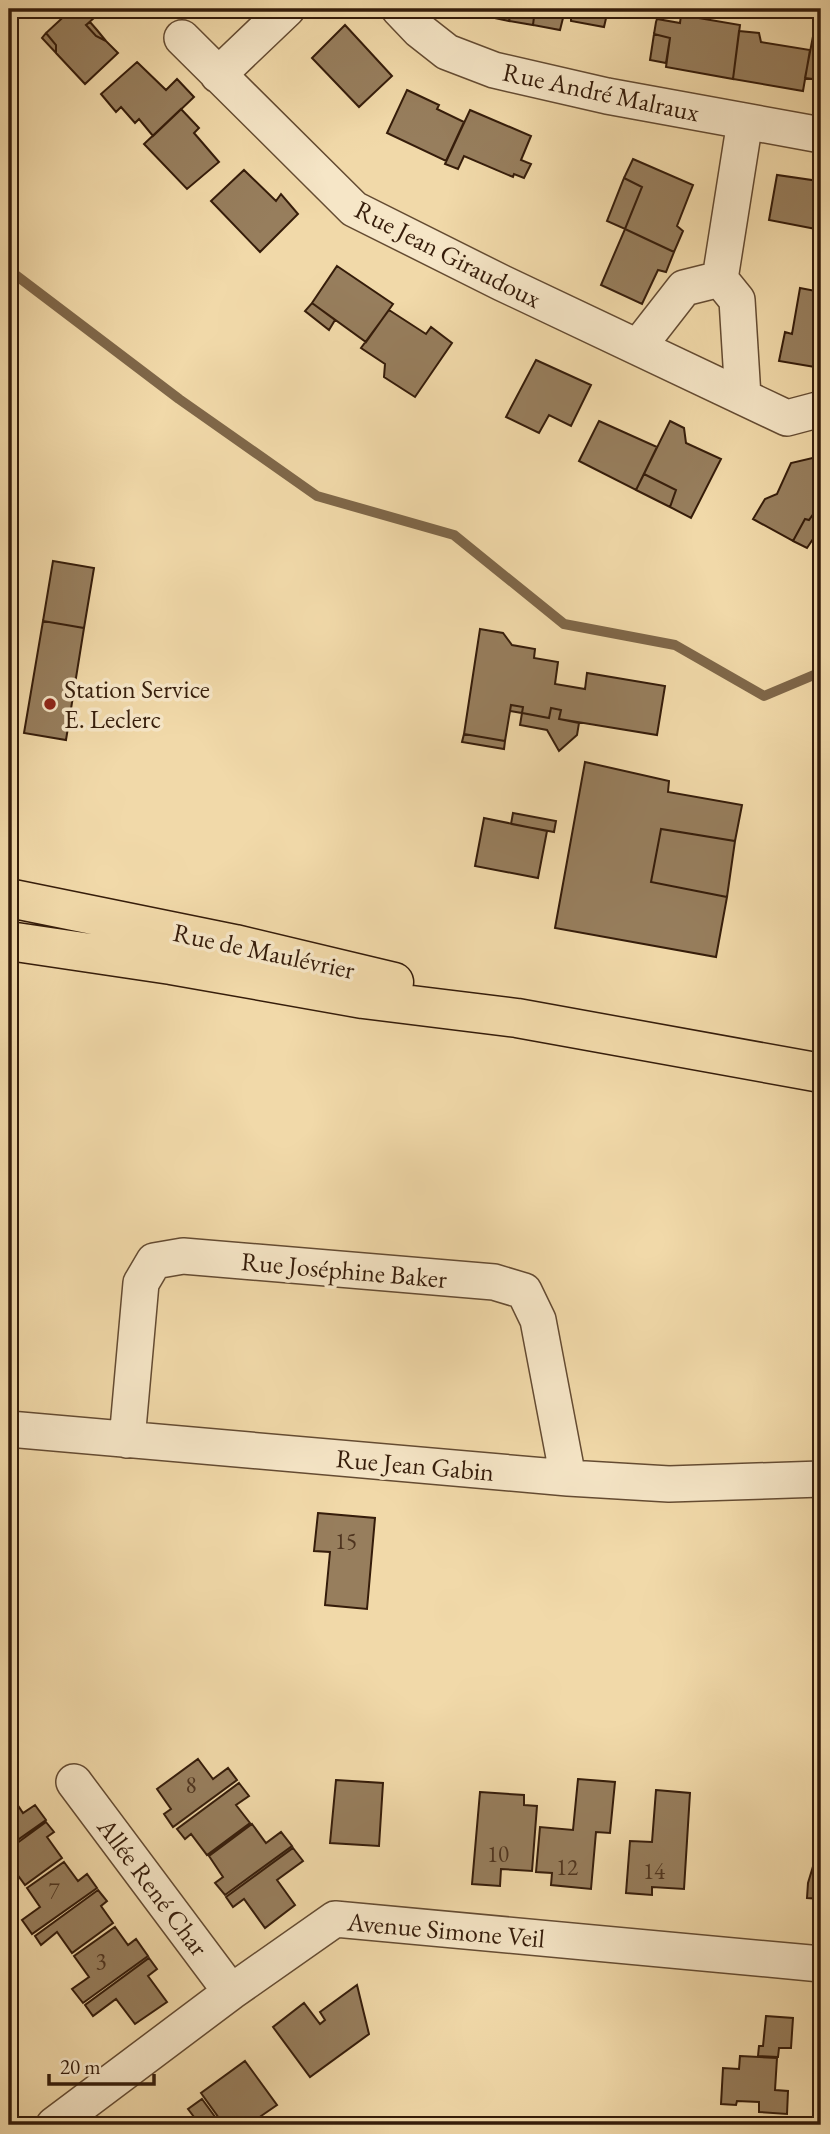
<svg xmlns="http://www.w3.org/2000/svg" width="830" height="2134" viewBox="0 0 830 2134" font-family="'EB Garamond',serif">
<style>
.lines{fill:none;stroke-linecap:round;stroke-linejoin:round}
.stream{stroke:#7f6749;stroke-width:10}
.building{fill:#977e5d;stroke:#351c0a;stroke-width:2}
.minor-casing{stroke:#644b32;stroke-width:38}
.major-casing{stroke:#351c0a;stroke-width:41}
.minor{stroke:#f6e6c7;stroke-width:35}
.major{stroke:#f1d9a9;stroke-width:38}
.poi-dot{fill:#8f2418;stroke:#f6e6c7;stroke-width:2.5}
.labels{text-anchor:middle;stroke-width:7;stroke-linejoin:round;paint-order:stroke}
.number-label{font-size:23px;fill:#4e341f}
.street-label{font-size:26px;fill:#351c0a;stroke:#f6e6c7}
.poi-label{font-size:26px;fill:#351c0a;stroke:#f6e6c7;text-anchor:start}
</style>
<rect width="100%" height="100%" fill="#f1d9a9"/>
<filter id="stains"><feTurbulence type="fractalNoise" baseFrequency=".00286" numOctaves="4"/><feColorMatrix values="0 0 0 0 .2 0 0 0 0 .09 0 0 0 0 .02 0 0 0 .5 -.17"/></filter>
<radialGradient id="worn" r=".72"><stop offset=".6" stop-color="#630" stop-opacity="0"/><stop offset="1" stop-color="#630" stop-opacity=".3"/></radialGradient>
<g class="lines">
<!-- stream -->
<path class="stream" d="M 9,270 L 179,399 L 317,496 L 454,535 L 564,624 L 675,645 L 764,696 L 821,672"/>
</g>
<!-- building -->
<path class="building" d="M 72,9 L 85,9 L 94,18 L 86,25 L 96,36 L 106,41 L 118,53 L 85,84 L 56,53 L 56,45 L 46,33 Z
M 502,9 L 512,9 L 509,21 L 495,18 Z
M 506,9 L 535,9 L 533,25 L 509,21 L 512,9 Z
M 535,9 L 635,9 L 630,18 L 607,14 L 604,27 L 571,21 L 571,15 L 564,14 L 560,30 L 533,25 Z
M 681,15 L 740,25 L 733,79 L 666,67 L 670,38 L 654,34 L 656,22 L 657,19 L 680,23 Z
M 90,22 L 97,30 L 106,41 L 96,36 L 86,25 Z
M 345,25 L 392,76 L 359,107 L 312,58 Z
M 739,31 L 759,33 L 761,42 L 810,50 L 803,91 L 733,79 Z
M 814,31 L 821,32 L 821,80 L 805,78 Z
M 46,33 L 56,45 L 56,53 L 42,38 Z
M 654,34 L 670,38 L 666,63 L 650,60 Z
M 137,62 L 166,90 L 177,79 L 194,97 L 153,136 L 139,119 L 135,123 L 121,107 L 116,112 L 101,94 Z
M 407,90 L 439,105 L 437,109 L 464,122 L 446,161 L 387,133 Z
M 181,109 L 199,128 L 194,133 L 219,162 L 187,189 L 144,144 Z
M 470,110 L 531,136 L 521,160 L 531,164 L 524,178 L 514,174 L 513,177 L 464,156 L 458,169 L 445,164 Z
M 633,159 L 693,185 L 677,226 L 683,231 L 674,252 L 625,229 L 642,187 L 624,178 Z
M 821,167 L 821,230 L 769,220 L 777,175 L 819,181 Z
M 244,170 L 276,201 L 281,194 L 298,214 L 260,252 L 211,201 Z
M 624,178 L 642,187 L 625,229 L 607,221 Z
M 625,229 L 674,252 L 666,272 L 658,270 L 642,304 L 601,285 Z
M 337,266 L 393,304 L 366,342 L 312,303 Z
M 800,288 L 821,292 L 821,368 L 779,361 L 785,332 L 792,334 Z
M 312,303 L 335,320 L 329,330 L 305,311 Z
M 389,310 L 426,334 L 431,327 L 452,343 L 415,397 L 384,377 L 385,364 L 361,348 Z
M 536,360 L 591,385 L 571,426 L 549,415 L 539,433 L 506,417 Z
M 599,421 L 657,447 L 636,490 L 579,461 Z
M 670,421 L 684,428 L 686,443 L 721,459 L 691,518 L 670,507 L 676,490 L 644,474 Z
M 821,456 L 821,503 L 809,520 L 805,519 L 793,541 L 753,519 L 765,499 L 777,494 L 791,463 Z
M 644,474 L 676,490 L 670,507 L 636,490 Z
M 821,503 L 821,527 L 807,548 L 793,541 L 805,519 L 809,520 Z
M 53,561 L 94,568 L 84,628 L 43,621 Z
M 43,621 L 84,628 L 66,740 L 24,733 Z
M 480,629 L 503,633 L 512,645 L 535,649 L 534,658 L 558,662 L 555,684 L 585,689 L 587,673 L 665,686 L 657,735 L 559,719 L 561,710 L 551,708 L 549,718 L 522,713 L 523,707 L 511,705 L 505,741 L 464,734 Z
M 511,705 L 523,707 L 522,713 L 510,711 Z
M 551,708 L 561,710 L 559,719 L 579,723 L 577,735 L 559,751 L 547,730 L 520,725 L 522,713 L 549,718 Z
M 464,734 L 505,741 L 504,749 L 462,742 Z
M 585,762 L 669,781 L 668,792 L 742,805 L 735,841 L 661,829 L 651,882 L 727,897 L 716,957 L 555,928 Z
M 513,813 L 556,821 L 554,832 L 511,824 Z
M 484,818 L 547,831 L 538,878 L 475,866 Z
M 661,829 L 735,841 L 727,897 L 651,882 Z
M 318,1513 L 375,1518 L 367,1609 L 325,1605 L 330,1552 L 314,1551 Z
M 198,1759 L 213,1779 L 228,1768 L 237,1780 L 173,1827 L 164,1814 L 171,1809 L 157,1789 Z
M 578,1779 L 615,1782 L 610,1833 L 596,1832 L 591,1889 L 551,1885 L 552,1873 L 536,1872 L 540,1827 L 573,1830 Z
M 336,1780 L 383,1783 L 379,1846 L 330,1843 Z
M 239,1783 L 249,1796 L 236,1805 L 250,1823 L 207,1855 L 191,1834 L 185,1839 L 177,1829 Z
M 656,1790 L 690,1793 L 684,1889 L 652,1887 L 652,1895 L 626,1893 L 630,1841 L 652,1842 Z
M 9,1792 L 23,1813 L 35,1805 L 46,1820 L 9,1846 Z
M 480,1792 L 524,1795 L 524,1805 L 537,1806 L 532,1871 L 501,1869 L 500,1886 L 472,1884 Z
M 46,1822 L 54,1832 L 47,1837 L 62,1858 L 25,1885 L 11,1866 L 9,1867 L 9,1849 Z
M 252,1824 L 266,1843 L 281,1832 L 292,1846 L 225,1895 L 215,1883 L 223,1877 L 209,1856 Z
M 821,1840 L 821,1899 L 807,1898 L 808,1883 Z
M 293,1848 L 303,1861 L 277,1880 L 295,1905 L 265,1928 L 244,1899 L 233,1907 L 226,1897 Z
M 64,1862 L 78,1881 L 87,1874 L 97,1888 L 32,1934 L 22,1920 L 40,1907 L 27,1888 Z
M 98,1890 L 107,1901 L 101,1906 L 113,1923 L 72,1953 L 57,1932 L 41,1945 L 35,1936 Z
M 115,1927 L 128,1945 L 136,1939 L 148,1956 L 83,2003 L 72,1989 L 89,1977 L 74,1956 Z
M 149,1958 L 157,1969 L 148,1976 L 167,2002 L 135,2024 L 116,1999 L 93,2016 L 85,2005 Z
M 357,1985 L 369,2034 L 310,2077 L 273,2027 L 304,2003 L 320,2024 L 325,2020 L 320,2012 Z
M 766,2016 L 793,2018 L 791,2048 L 779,2048 L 778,2057 L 758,2056 L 759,2046 L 763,2046 Z
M 740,2056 L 777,2058 L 775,2090 L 788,2091 L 787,2114 L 759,2112 L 759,2102 L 737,2101 L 736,2105 L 721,2104 L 723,2068 L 739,2069 Z
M 245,2061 L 277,2105 L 248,2125 L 224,2125 L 201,2093 Z
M 202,2099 L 221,2125 L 182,2125 L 194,2117 L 188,2109 Z"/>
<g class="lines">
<defs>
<path id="minor" d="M 399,9 L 419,30 L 447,52 L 494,70 L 607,96 L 821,135
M 182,38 L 354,209 L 502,283 L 787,418 L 821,409
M 218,75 L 287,9
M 720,279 L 745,121
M 638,347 L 684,288 L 720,279 L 737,300 L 743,397
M 9,1429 L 568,1478 L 669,1484 L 821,1479
M 127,1440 L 141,1283 L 154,1261 L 183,1256 L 494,1282 L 524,1291 L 538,1320 L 568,1478
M 74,1782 L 231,1992
M 54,2125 L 231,1992 L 335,1919 L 821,1964"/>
<path id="major" d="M 9,898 L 235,944 L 394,982
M 9,941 L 171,965 L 363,999 L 517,1018 L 821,1073"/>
</defs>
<!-- minor casing -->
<use href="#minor" class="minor-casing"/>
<!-- major casing -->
<use href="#major" class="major-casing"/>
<!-- minor -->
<use href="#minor" class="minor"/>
<!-- major -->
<use href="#major" class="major"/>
</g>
<!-- markers -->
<circle class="poi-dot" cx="50" cy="704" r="7"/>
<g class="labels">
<!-- number labels -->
<g class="number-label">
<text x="346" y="1549">15</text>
<text x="191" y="1793">8</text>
<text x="498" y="1862">10</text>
<text x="567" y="1875">12</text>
<text x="654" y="1879">14</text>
<text x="54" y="1899">7</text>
<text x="101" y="1969">3</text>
</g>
<!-- street labels -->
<g class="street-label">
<text transform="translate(601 92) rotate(12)" y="9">Rue André Malraux</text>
<text transform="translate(448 254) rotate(27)" y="9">Rue Jean Giraudoux</text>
<text transform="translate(264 951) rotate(12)" y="9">Rue de Maulévrier</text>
<text transform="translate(344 1270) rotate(5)" y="9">Rue Joséphine Baker</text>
<text transform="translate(415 1465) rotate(5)" y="9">Rue Jean Gabin</text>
<text transform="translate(153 1887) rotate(53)" y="9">Allée René Char</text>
<text transform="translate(446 1930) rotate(5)" y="9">Avenue Simone Veil</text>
</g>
<!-- poi labels -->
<g class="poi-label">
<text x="64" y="698">Station Service<tspan x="64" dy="30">E. Leclerc</tspan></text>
</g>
</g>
<!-- margin -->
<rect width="830" height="2134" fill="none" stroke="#f1d9a9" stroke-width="35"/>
<rect x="10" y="10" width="809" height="2113" fill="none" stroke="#351c0a" stroke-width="3.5"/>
<rect x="18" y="18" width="795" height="2099" fill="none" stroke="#351c0a" stroke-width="2"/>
<!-- scale -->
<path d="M49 2074v10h105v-10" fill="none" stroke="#351c0a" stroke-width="3.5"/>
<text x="60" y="2074" font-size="21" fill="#351c0a" stroke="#f6e6c7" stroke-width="5" paint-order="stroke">20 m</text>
<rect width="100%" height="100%" filter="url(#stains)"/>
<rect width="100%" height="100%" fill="url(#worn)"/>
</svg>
